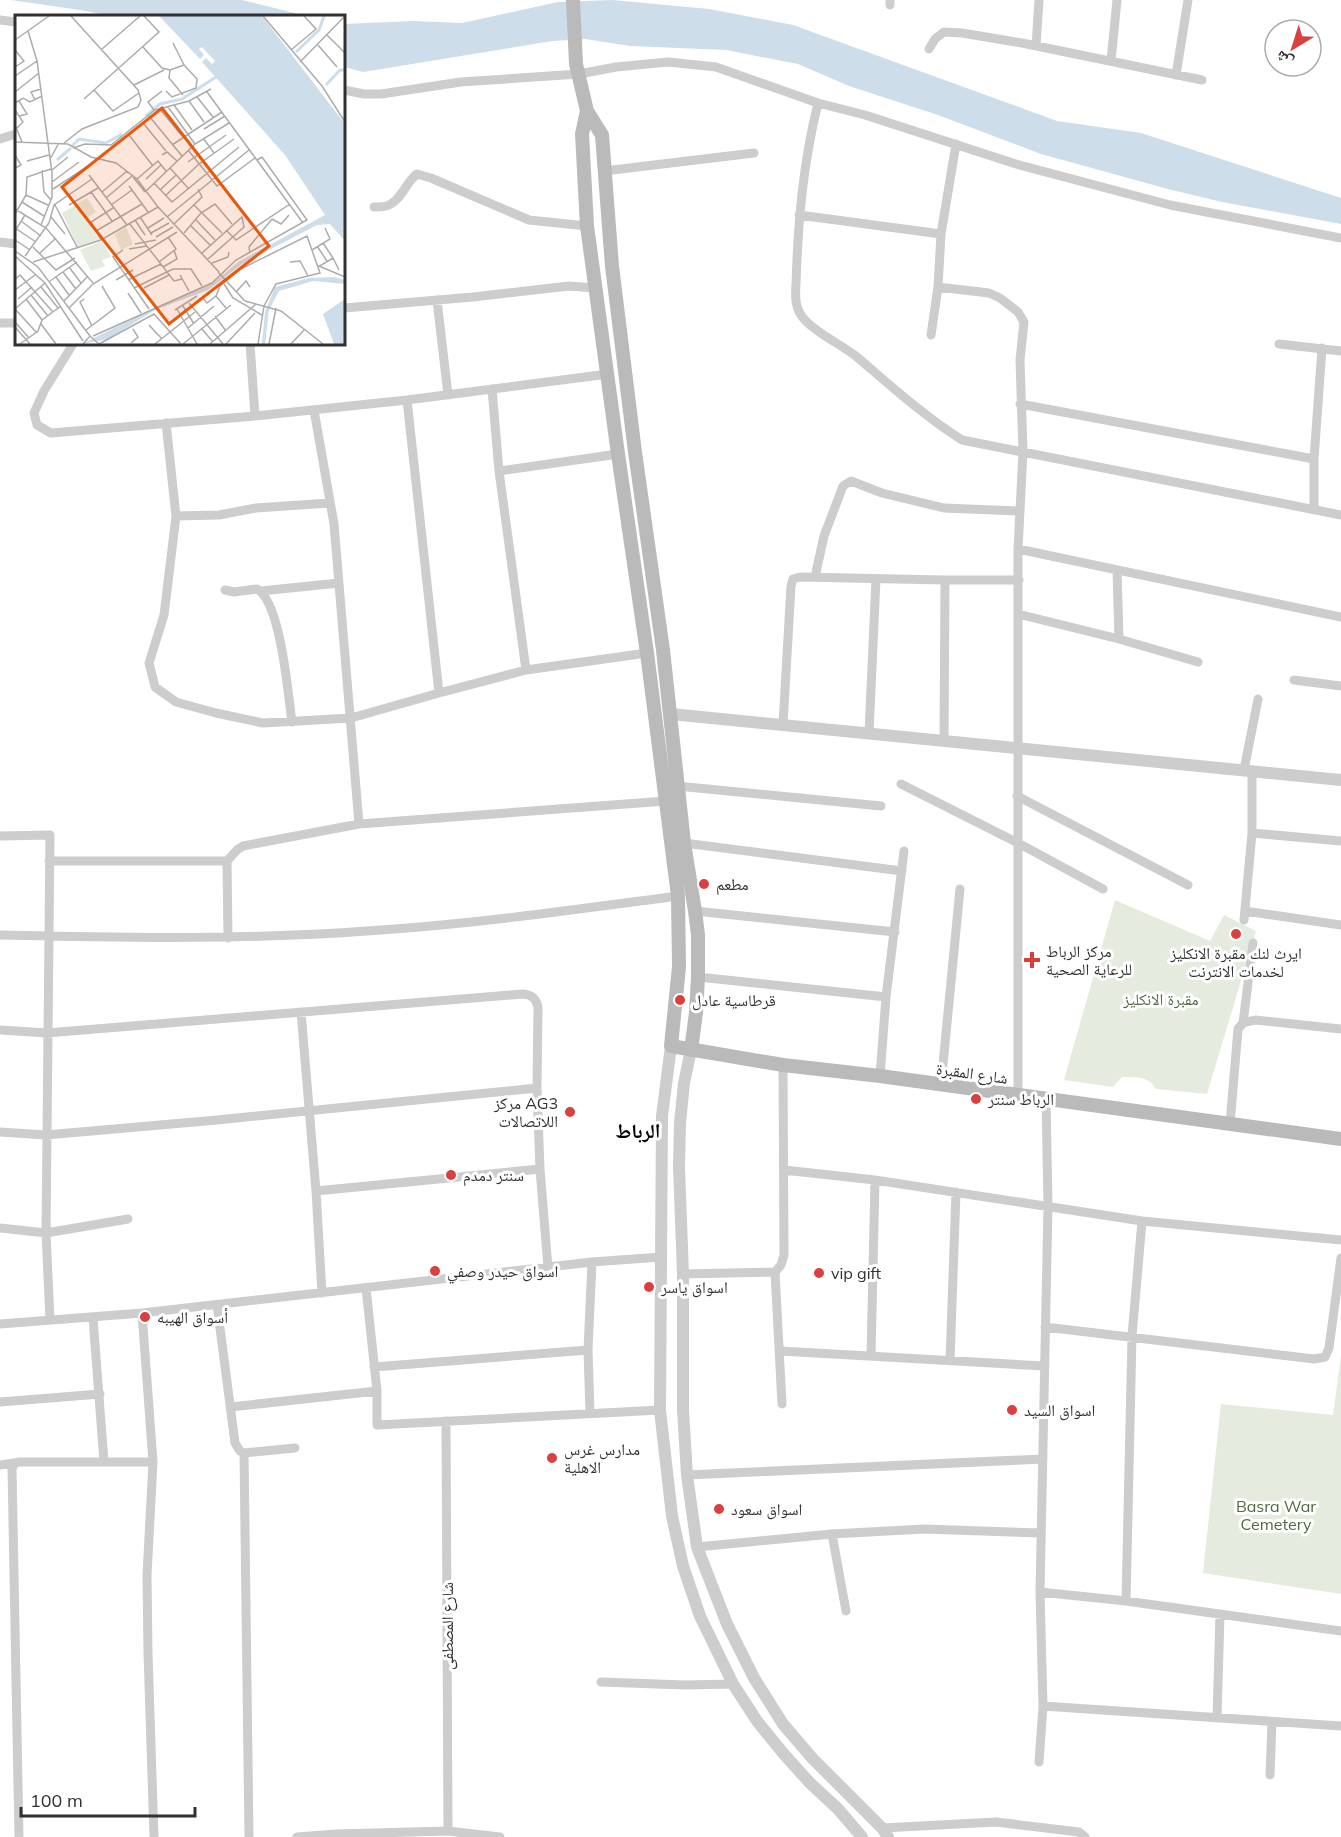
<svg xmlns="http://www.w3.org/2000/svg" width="1341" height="1837" viewBox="0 0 1341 1837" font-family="Mulish,'Noto Naskh Arabic',sans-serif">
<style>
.green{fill:#e5ecdf}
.water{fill:#cdddea}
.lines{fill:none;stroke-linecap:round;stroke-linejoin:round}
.minor{stroke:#cdcdcd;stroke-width:9}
.tertiary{stroke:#cdcdcd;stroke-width:12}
.secondary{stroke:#bababa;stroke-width:14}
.poi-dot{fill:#da403f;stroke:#fff;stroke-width:2}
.labels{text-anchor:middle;stroke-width:6;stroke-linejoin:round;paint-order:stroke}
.poi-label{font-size:16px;fill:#303030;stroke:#fff;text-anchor:start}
.park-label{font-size:16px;fill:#506940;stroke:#fff}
.street-label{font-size:16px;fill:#303030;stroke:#fff}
.quarter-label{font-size:20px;font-weight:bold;fill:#000;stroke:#fff}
.inset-river{fill:none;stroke:#cdddea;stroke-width:3}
.inset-road{fill:none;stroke:#acacac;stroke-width:1.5}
.view{fill:#e8590c;fill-opacity:0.15;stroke:#e8590c;stroke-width:3}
.inset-edge{fill:none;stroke:#303030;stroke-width:3}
</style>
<rect width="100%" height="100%" fill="#fff"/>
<!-- green -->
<path class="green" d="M 1115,900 L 1210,941 L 1224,915 L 1256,931 L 1207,1094 L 1156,1089 C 1149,1076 1136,1077 1122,1077 L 1113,1087 L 1064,1080 Z
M 1341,1355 L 1341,1594 L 1203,1573 L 1221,1404 L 1333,1415 Z"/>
<!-- water -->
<path class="water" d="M 11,0 L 242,0 L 307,16 L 111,16 L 80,10 Z
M 612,0 L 709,9 L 793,25 L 1057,121 L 1141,133 L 1341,198 L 1341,224 L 1222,202 L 1168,189 L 1041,154 L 938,115 L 849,86 L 798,64 L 726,50 L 630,46 L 585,39 L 552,41 L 363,72 L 344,67 L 344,24 L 413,21 L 462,23 L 558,2 Z"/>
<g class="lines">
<!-- minor -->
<path class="minor" d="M 890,5 L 890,0
M 0,20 L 16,22
M 1036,46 L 1039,0
M 929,49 L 935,39 L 944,32 L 962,33 L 1022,43 L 1202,80
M 1111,61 L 1117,0
M 1176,75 L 1188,0
M 344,90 L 364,94 L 381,94 L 461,82 L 579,74 L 616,67 L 668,62 L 716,67 L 818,103 L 865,115 L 1016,164 L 1170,205 L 1341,238
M 818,103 C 803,164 798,221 796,284 C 795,297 795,309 804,319 C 817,334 841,344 857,357 C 891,386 924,416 962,440 L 1341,515
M 0,139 L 16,134
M 604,171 L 754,153
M 374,207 C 378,207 386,207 389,205 C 402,199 406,182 417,174 L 431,178 L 529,220 L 587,226
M 799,215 L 941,234
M 0,242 L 16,244
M 938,287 L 989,293 L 1000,298 L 1018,312 L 1024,322 L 1020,360 L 1023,452 L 1018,549 L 1018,1095
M 437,300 L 448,395
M 344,308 L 473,297 L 569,286 L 595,288
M 0,323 L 16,323
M 931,335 L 938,287 L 941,234 L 956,144
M 73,344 L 44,391 L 34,413 L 37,425 L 51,433 L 255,416 L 407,400 L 608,374
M 250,344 L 255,416
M 1279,344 L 1341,351
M 492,389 L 499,471 L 526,670
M 407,400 L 439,693
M 1020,404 L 1314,459
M 314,410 L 334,524 L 359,824
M 166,423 L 176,516 L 164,615 L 149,663 L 155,687 L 176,702 L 216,713 L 263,723 L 351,718 L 439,693 L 526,670 L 647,653
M 499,471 L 618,454
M 1314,510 L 1314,459 L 1322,348
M 176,516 L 219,515 L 256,508 L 330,503
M 1018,549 L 1341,617
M 1117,570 L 1119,639
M 815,577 L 824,536 L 843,486 L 851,481 L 882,493 L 944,508 L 1020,511
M 225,590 L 234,592 L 257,589 C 281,602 288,695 292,722
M 261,591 L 339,583
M 1018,614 L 1119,639 L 1198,662
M 1294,680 L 1341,686
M 783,724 L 791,586 L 793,579 L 800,577 L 945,580 L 1019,580
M 869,733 L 876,579
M 944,740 L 945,580
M 1244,770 L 1258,699
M 901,784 L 1018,843 L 1103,889
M 677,786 L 881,806
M 1017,796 L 1188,885
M 1252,833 L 1341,841
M 0,836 L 50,835 L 46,1233 L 50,1320
M 684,843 L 902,871
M 49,861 L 227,861
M 695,911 L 895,932
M 1245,911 L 1341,925
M 1244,920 L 1252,833 L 1252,771
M 0,935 C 127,938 254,940 381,930 C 481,923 579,909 678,896
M 228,938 L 227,861 L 237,850 L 243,846 L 359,824 L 666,801
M 698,977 L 886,997
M 301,1012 L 316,1191 L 322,1293
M 1243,1023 L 1255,1020 L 1341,1029
M 0,1030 L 47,1033 L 522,994 C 531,994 537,999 538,1008 L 537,1088 L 540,1169 L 548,1268
M 880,1076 L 886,997 L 904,851
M 941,1085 L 960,889
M 1230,1124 L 1238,1029 L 1243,1023 L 1253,943
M 0,1132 L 46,1135 L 217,1120 L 537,1088
M 784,1170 L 875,1180 L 1142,1221 L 1341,1240
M 316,1191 L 540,1169
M 0,1228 L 46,1233 L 128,1219
M 683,1274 L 775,1272
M 366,1288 L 377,1391 L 377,1425 L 660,1410
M 217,1305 L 235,1443 L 240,1451 L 244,1453 L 295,1448
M 142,1313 L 153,1462 L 147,1575 L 148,1653 L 154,1837
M 93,1318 L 104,1462
M 0,1324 L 142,1313 L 592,1262 L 661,1257
M 1045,1327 L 1314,1359 L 1325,1357 L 1329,1348 L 1341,1258
M 780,1351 L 1044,1366
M 871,1356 L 875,1180
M 950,1361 L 956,1192
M 374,1367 L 588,1350
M 0,1402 L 100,1394
M 782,1404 L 775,1272 L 781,1265 L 784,1255 L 783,1065
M 230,1407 L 377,1391
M 590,1413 L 588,1350 L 592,1262
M 446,1421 L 448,1831
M 244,1453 L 249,1837
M 14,1464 L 12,1469 L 19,1837
M 0,1465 L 20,1462 L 153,1462
M 687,1475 L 1043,1459
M 832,1534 L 846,1611
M 697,1547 L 832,1534 L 924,1529 L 1041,1533
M 1040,1592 L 1126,1601 L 1341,1631
M 1126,1601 L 1132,1336 L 1142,1221
M 601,1682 L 685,1685 L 733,1684
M 1043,1706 L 1341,1726
M 1217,1718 L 1220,1614
M 1039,1762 L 1043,1706 L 1040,1592 L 1048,1206 L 1046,1099
M 1270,1775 L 1272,1722
M 882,1828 L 996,1822 L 1079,1832 L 1085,1837
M 297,1837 L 336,1834 L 448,1831 L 500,1837"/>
<!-- tertiary -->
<path class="tertiary" d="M 671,714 L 1341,780
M 671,1046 L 662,1116 L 660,1410 L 672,1516 L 683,1566 L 700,1616 L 733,1684 L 757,1721 L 783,1753 L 809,1782 L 838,1809 L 862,1837
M 691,1050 L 684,1083 L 680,1123 L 679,1167 L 683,1274 L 683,1410 L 687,1475 L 697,1547 L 727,1624 L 754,1678 L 783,1724 L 813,1759 L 882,1828 L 888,1837"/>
<!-- secondary -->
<path class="secondary" d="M 573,0 L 576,64 L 587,111 L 602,135 L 612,266 L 635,452 L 663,650 L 684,843 L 695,911 L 698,935 L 698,977 L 696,1013 L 691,1050
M 587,111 L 582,134 L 587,226 L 618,454 L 647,653 L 678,896 L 679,967 L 671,1046 L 783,1065 L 880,1076 L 1341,1139"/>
</g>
<!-- markers -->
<g class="poi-dot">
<circle cx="704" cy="884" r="6"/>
<circle cx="1236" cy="934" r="6"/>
<path d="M1029 951h6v6h6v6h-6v6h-6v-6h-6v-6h6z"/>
<circle cx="680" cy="1000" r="6"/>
<circle cx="976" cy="1099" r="6"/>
<circle cx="570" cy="1112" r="6"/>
<circle cx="451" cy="1175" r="6"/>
<circle cx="435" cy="1271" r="6"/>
<circle cx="819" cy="1273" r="6"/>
<circle cx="649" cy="1287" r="6"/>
<circle cx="145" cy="1317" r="6"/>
<circle cx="1012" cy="1410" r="6"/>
<circle cx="552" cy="1458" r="6"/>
<circle cx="719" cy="1509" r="6"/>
</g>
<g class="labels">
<!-- poi labels -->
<g class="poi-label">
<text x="716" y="890">مطعم</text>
<text x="1046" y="957">مركز الرباط<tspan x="1046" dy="18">للرعاية الصحية</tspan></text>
<text x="1236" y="959" text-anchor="middle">ايرث لنك مقبرة الانكليز<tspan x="1236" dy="18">لخدمات الانترنت</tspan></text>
<text x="692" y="1006">قرطاسية عادل</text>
<text x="988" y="1105">الرباط سنتر</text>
<text x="558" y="1109" text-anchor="end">مركز AG3<tspan x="558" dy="18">اللاتصالات</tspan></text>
<text x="463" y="1181">سنتر دمدم</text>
<text x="447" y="1277">اسواق حيدر وصفي</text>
<text x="831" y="1279">vip gift</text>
<text x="661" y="1293">اسواق ياسر</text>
<text x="157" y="1323">أسواق الهيبه</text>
<text x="1024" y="1416">اسواق السيد</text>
<text x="564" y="1455">مدارس غرس<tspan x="564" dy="18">الاهلية</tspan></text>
<text x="731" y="1515">اسواق سعود</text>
</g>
<!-- park labels -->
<g class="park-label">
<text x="1161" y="1005">مقبرة الانكليز</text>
<text x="1276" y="1512">Basra War<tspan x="1276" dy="18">Cemetery</tspan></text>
</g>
<!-- street labels -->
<g class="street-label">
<text transform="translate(972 1073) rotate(8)" y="6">شارع المقبرة</text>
<text transform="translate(447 1626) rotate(-90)" y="6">شارع المصطفى</text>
</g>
<!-- quarter labels -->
<g class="quarter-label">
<text x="638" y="1138">الرباط</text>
</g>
</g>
<!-- overview -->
<g transform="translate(15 15)">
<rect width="330" height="330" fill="#fff"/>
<path d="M 72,183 L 81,197 L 72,203 L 85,225 L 63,233 L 47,198 ZM 111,212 L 118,229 L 106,235 L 100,219 ZM 87,226 L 96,242 L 87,245 L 90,251 L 76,256 L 65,235 Z" fill="#e5ecdf"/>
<path d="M 144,1 L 247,1 L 330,109 L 330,226 L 315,209 L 302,210 L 227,249 L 193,275 L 140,295 L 93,324 L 67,329 L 129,298 L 197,269 L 223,247 L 310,200 L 270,140 L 187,47 L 191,43 L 197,49 L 200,46 L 187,32 L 184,34 L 189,40 L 185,44 ZM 319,262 L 330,265 L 330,269 L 298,266 L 264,276 L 254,295 L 250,329 L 247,329 L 250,297 L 260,272 L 294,263 ZM 330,284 L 330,329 L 319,329 L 308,299 Z" fill="#cdddea"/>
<path class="inset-river" d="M 281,37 L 304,15 L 309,1M 311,70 L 325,55 L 330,55M 131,101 L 145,89 L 167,84 L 201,62M 57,131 L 64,124 L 91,128 L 107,119M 42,145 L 56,133"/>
<path class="inset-road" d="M 248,1 L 307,71 L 330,107M 13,16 L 22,46 L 37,158 L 37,182 L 26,210M 312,20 L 330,38M 0,25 L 34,1M 303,30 L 322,52M 128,32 L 147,53 L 155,55 L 169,50 L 158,28M 87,34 L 125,1M 0,35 L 9,46 L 0,52M 276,35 L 301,14 L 289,1M 285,47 L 330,1M 155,55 L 154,63 L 168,80M 0,61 L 22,46M 119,70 L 149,55M 79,75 L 98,96 L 124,78M 151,76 L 157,82 L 181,73 L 182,64 L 169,50M 0,77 L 24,58M 192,77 L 288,208M 182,82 L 198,102M 69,84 L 144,17 L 129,1M 20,85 L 16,77 L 26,74M 174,86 L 189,107M 0,88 L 8,83 L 15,87 L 27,81M 159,90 L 177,115M 153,92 L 180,129M 144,93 L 168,122M 0,95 L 8,107 L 2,113M 139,95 L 133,87 L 147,76M 4,101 L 12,99 L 4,86M 134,101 L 167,141M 128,108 L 151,136M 0,110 L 7,127M 189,114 L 210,101M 114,120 L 138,151M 188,123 L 199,138M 0,127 L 53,129 L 76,142 L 101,148 L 122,164 L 143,192M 49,128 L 67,114 L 123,92 L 126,85 L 123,75 L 56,1M 157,130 L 207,97M 58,133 L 70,129 L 96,130 L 140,95 L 174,86 L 196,74M 173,135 L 202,171 L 240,143M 0,140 L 6,150 L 0,153M 147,140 L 152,137 L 162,146M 35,144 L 44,128M 12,146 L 34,140M 173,147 L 211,120M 155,153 L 173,173M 27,155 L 29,177 L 36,185M 37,155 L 53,142M 74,160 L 112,210M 118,162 L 130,177M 122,164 L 143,146 L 151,156M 131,164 L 146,150M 37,167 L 64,147M 139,168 L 157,187 L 224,132M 114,171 L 133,197M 38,174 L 81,146M 145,175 L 161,160M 76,177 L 97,206M 87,177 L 112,156M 130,177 L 180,129 L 214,108M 11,180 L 33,190M 150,181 L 184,149 L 219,124M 91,183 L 117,161M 7,187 L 29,201M 40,190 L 62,232M 54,190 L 83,173M 96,190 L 117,175M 179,190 L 207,218M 0,194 L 31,213 L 78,268M 0,199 L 11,180 L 12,162 L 36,154M 36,202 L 50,219M 125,202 L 137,220M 152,202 L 234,135M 257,204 L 266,209 L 274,200M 120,205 L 130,220M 181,205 L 200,225M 6,206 L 26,221M 114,208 L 159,266 L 167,264M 159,209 L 187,182 L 183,174M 176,211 L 195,230M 0,213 L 21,227M 133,213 L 149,203M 211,215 L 221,225 L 275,189M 0,216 L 10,200M 81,216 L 127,189M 136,218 L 154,208M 169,218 L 186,198 L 200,189 L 217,209M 141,222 L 158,212M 0,225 L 15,235M 86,225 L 76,207 L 98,193M 308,228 L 318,243M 120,229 L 141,225M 302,231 L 312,246M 18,232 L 41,255 L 60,243M 114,234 L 132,231M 108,235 L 98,242 L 134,294M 297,235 L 315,224 L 310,213M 0,236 L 23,252 L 75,321M 25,238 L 41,223M 187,238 L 227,202 L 229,212 L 193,244M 235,238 L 234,232 L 257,204M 0,241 L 30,268 L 68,326M 10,241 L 34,208 L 39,190 L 77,164M 18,247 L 86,225 L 143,192 L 204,257M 144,247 L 161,234 L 153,222M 275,247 L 285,246 L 293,261M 197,248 L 213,242 L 214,237M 304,251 L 330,262M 54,252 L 66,268M 148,252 L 162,244 L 159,235M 303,252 L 318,243 L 324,255M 48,257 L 61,274M 203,257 L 230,286 L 266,296 L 308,329M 165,260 L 174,276M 41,262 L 54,280M 0,264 L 5,260 L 38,297M 101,265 L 118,255M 113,265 L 146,249M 35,266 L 62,247M 209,269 L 218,283 L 247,300M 26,272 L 43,293M 119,273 L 158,254 L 176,254 L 187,271M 129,273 L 154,260M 0,275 L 20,260M 221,277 L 231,266 L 235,272M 113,278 L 126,298M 16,280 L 33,301M 201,281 L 205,271 L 226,254 L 292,221 L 305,258 L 261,269 L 249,291M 187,282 L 192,288 L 201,281 L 211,293M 3,284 L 17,272M 11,284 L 27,305M 69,284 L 65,287 L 77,311M 49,286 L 73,261M 174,288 L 208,329M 168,291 L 179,309M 54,293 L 78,269 L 162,217M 162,294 L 182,329M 160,295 L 182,281M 200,301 L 211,316M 0,307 L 14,323M 26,309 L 41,329M 134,310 L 147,324M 0,312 L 15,329M 173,313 L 199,291M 186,313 L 198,327M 71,315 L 100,293 L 87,271M 22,318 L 0,294 L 30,268M 78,321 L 197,268 L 221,245 L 292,205 L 247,142 L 242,145M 116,328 L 123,322 L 118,314M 5,329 L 23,316 L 27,305 L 46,291M 68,329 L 75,321 L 84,329M 84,329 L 139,299 L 166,329M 140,329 L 180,297M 168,329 L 216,290M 195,329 L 241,289M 211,329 L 240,298M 243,329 L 249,291M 254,329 L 261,293M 276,329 L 289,315"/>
<path class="view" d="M 147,93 L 254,231 L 154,309 L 47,172 Z"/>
<rect width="330" height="330" class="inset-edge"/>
</g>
<!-- north arrow -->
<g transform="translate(1293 48) rotate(218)"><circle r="28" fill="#ffffff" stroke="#acacac" stroke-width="1.5"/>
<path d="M0-4.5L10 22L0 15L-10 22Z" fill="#da403f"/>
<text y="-9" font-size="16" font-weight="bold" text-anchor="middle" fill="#303030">ش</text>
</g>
<!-- scale -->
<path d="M21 1807v9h174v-9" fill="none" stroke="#303030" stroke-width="3"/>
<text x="30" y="1807" font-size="18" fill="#303030" stroke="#ffffff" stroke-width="4.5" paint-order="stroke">100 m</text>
</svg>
